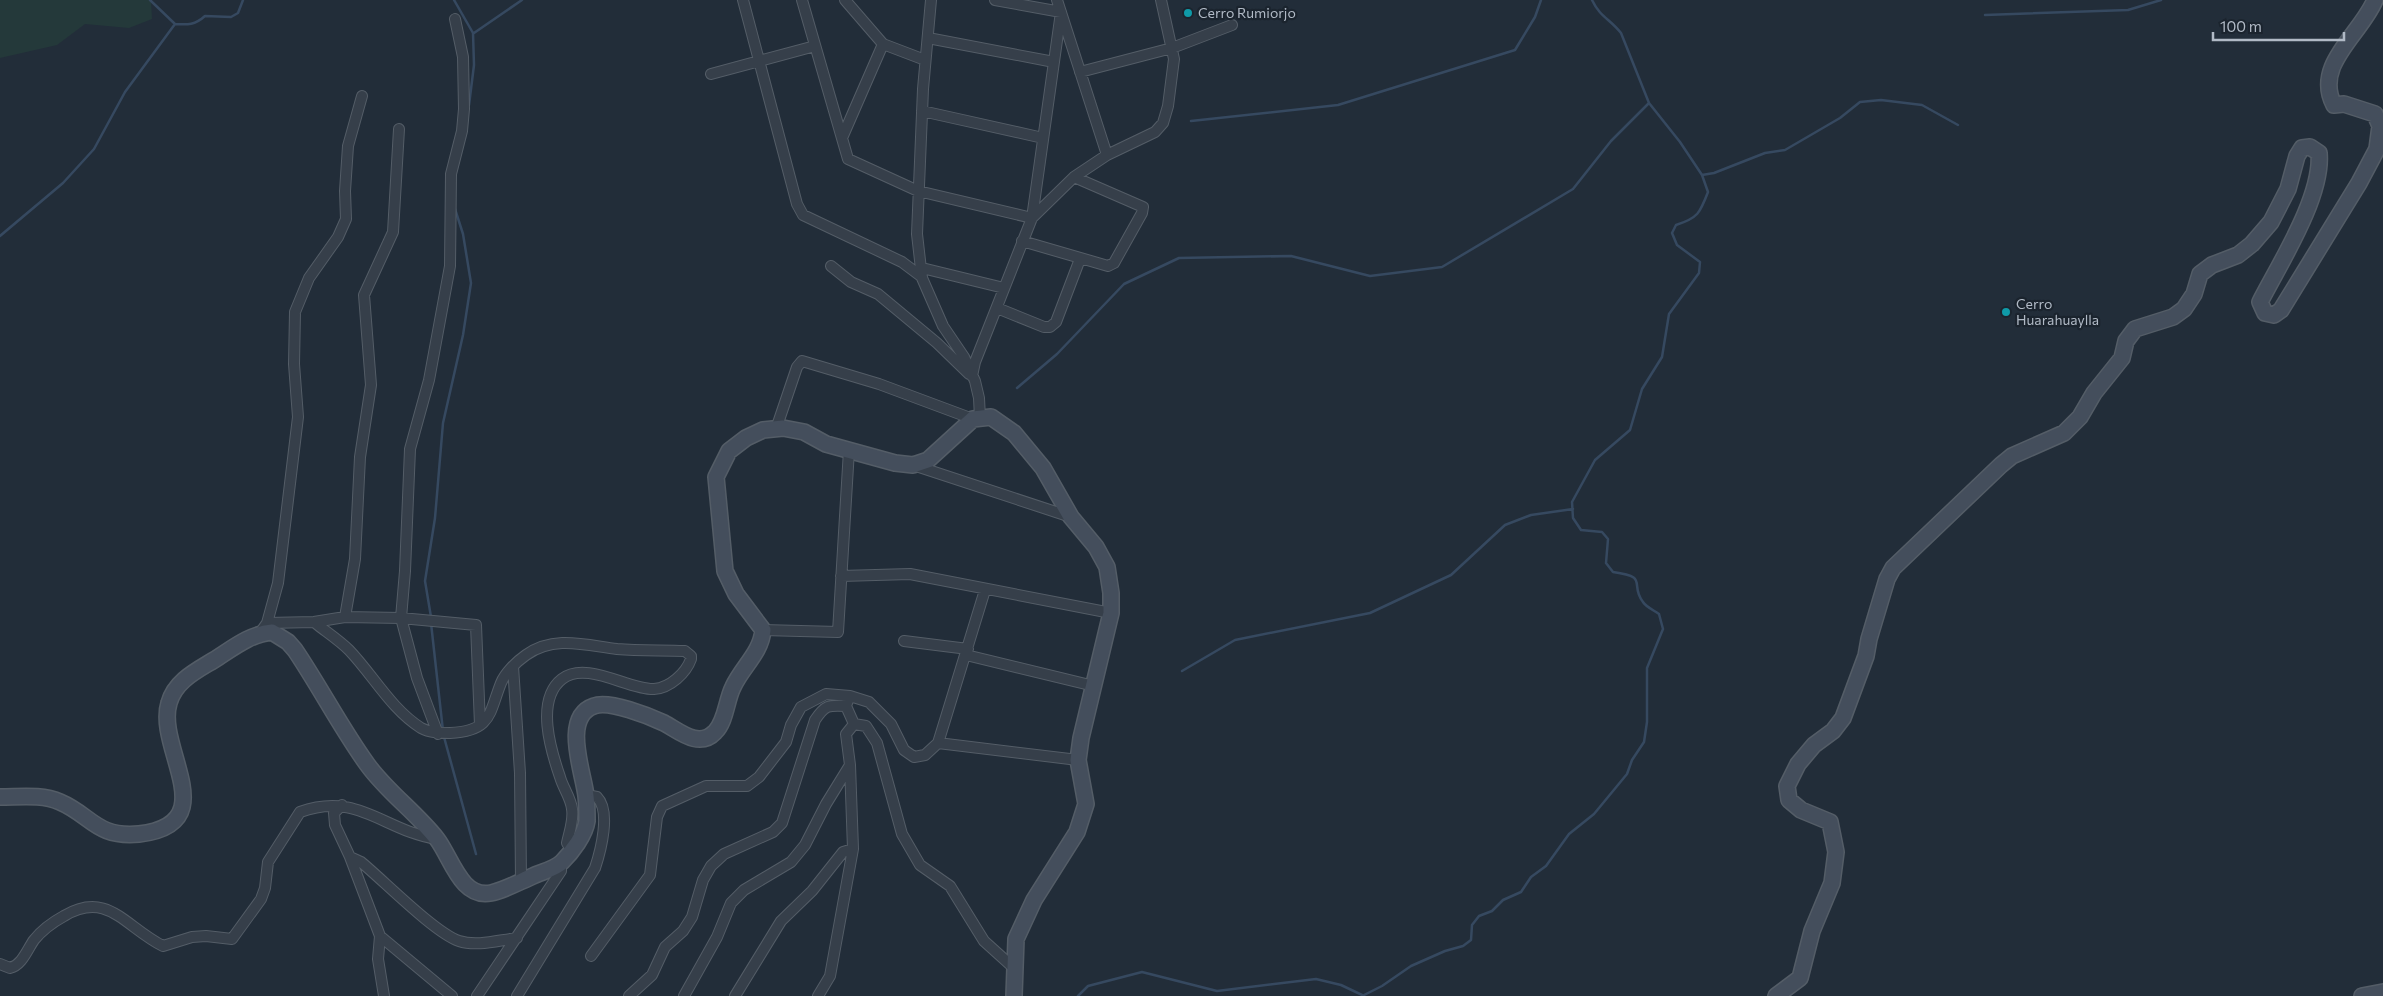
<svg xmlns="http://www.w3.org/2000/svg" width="2383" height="996" viewBox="0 0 2383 996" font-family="Commissioner,sans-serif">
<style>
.green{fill:#24393a}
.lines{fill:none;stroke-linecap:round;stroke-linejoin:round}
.stream{stroke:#364960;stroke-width:2.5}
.street-casing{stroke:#545d67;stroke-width:12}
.secondary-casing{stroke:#545d67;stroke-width:18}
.street{stroke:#363f4a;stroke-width:10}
.secondary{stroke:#444e5c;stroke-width:15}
.culture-dot{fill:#0f9aa8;stroke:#1b242e;stroke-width:2}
.labels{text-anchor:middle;stroke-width:4.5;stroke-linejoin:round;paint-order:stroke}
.poi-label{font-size:14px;fill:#b1bac6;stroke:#1b242e;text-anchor:start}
</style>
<rect width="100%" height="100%" fill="#222d39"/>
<!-- green -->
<path class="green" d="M 0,0 L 151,0 L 152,19 L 129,28 L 85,24 L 57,45 L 0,58 Z"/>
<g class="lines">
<!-- stream -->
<path class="stream" d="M 150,0 L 175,24 C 188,25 195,25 205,16 L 231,17 L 238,13 L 243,0
M 454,0 L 473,33 L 474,65 L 469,105
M 1985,15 L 2128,10 L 2161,0
M 474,33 L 522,0
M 1191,121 L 1338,105 L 1515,50 L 1535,17 L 1541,0
M 1702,175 L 1714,173 L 1765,153 L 1785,150 L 1840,118 L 1860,102 L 1881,100 L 1922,105 L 1958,125
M 0,236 L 63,183 L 94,149 L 125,92 L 175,24
M 1017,388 L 1057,354 L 1124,284 L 1179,258 L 1291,256 L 1370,276 L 1442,267 L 1573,189 L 1611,141 L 1649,103
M 431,617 L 425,581 L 435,518 L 443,423 L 463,335 L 471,283 L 463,234 L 455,209
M 431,623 L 443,731
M 1182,671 L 1235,640 L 1370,613 L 1451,575 L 1505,525 L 1531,515 L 1573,509
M 444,737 L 476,854
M 1078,996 L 1088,986 L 1142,972 L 1217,991 L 1316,979 L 1341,985 L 1362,995
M 1362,996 L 1382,986 L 1411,966 L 1445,951 L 1463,946 L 1471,940 L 1472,925 L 1479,916 L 1492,911 L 1503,900 L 1521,892 L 1531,877 L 1546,866 L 1569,834 L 1594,814 L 1627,774 L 1632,760 L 1644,742 L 1647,722 L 1647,668 L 1663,629 L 1659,614 C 1655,611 1646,607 1643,602 C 1629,584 1650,577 1613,572 L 1606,563 L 1608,539 L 1602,532 L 1581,530 L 1573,518 L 1572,502 L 1595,460 L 1630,430 L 1642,389 L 1662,357 L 1669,314 L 1699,273 L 1700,262 L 1677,245 L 1672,233 L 1676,225 C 1698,218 1700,213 1708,192 L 1702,175 L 1680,142 L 1649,103 L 1621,33 C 1610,19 1600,17 1592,0"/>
<defs>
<path id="street" d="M 743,0 L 797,204 L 803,215 L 902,262 L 922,277
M 802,0 L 848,159 L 918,191 L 1032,218 L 1061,12 L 995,0
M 845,0 L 883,44 L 925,60
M 931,0 L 923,89 L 917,234 L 922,278 L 943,326 L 964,357 L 975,381 L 979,398 L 980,418
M 1057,0 L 1107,155
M 928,38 L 1054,62
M 1080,72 L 1172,48 L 1232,25
M 711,74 L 815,46
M 922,111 L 1043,138
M 842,138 L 883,44
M 1022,241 L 1108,266 L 1114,263 L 1142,213 L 1143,207 L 1074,177
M 831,266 L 851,282 L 878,294 L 937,343 L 969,374
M 922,268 L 1004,288
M 997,308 L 1044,327 L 1050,327 L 1056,322 L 1080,259
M 972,376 L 975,362 L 1032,218 L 1074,177 L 1107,155 L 1155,132 L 1163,123 L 1168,106 L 1174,59 L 1161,0
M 776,429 L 797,367 L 802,361 L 879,384 L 973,419
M 913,465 L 1071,517
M 841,576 L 910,574 L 1111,613
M 345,617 L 355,559 L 360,457 L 371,385 L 364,295 L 393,232 L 399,129
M 314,622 C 325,631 339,640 349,650 C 373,675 391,709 421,728 C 430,733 441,733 450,733 C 492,731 489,713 501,683 C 505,673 516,662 526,655 C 554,635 585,645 617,649 C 640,651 663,650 685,651 L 691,656 L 691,659 C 686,673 670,688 654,689 C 629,690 586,660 562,679 C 535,700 551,751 560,777 C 563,788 571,798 572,809 C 574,820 569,833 567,843 L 572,850
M 267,623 L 314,622 L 345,617 L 401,618 L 476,625 L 480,725
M 763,630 L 838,632 L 849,450
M 260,633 L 267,623 L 278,583 L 298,417 L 294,364 L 295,312 L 309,278 L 338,237 L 346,219 L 345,191 L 348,146 L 362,96
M 904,641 L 968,649
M 966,655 L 1094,686
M 513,666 L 520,773 L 521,882
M 848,700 L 846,706 L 854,724
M 854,724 L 866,726 L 877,743 L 902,834 L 920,865 L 950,886 L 984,941 L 1015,969
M 438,734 L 417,678 L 401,618 L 405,571 L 410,449 L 429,380 L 450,266 L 451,174 L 462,131 L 464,109 L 463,57 L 455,19
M 938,743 L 1078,760
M 342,805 L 334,813 L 335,825 L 350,857 L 380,936 L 378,959 L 384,996
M 350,857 L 361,862 C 383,880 435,933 459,941 C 477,947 499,940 517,938
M 380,936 L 452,996
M 591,956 L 650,875 L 657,817 L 662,806 L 706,786 L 747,786 L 759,777 L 786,742 L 791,725 L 801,707 L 826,694 L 850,696 L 869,702 L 891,724 L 904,750 L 914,757 L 925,755 L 938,743 L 985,590
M 0,964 L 10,968 C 22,965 27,950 34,940 C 42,930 53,922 64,916 C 108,890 125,927 163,946 L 192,937 L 206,936 L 232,939 L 261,899 L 265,888 L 268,862 L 300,812 C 358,791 384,831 437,839
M 477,996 L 561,871 L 561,863
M 517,996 L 595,868 C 601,850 611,811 597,797 L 586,795
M 629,996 L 652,975 L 665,947 L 683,931 L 692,917 L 703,880 L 711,866 L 724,854 L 773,832 L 782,823 L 815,720 C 825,705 828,705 846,706
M 684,996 L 717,937 L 731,903 L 744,890 L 791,862 L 805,845 L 826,804 L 850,765
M 735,996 L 781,921 L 812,891 L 843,852 L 853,849
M 818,996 L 830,976 L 853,849 L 850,765 L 846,734 L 854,724"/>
<path id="secondary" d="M 0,797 C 20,797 42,794 60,802 C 91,815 96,838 139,834 C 226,824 155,748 169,703 C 175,681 196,671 214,660 C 233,648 250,634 272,632 L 288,642 L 295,650 C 320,687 341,728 367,764 C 387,792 416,812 437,839 C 451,857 461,899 491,893 C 505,890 519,882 533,876 C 541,872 555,869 562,862 C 572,852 585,835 587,821 C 587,813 587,804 586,796 C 584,774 561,717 594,706 C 609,700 649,716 664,723 C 679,731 699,749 715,732 C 726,721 726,701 733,687 C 742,667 761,653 763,630 L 736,594 L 725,571 L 716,477 L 729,451 L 746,438 L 763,430 L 783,428 L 804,432 L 826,444 L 895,463 L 913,465 L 928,460 L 973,419 L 991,417 L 1014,433 L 1043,468 L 1071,517 L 1096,547 L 1107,567 L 1111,593 L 1111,613 L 1081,738 L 1078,760 L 1086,804 L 1077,832 L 1034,900 L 1016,939 L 1014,996
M 1776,996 L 1800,978 L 1812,931 L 1832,883 L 1836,852 L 1830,822 L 1801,810 L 1789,800 L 1787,786 L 1798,764 L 1814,745 L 1833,731 L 1843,718 L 1866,656 L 1869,639 L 1887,579 L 1893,568 L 2001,465 L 2012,456 L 2064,433 L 2080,417 L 2094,393 L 2122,358 L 2126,341 L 2135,329 L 2173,317 L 2184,309 L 2194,294 L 2200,274 L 2212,265 L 2238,255 L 2252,244 L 2271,222 L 2288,189 L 2297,156 L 2302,148 L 2310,147 L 2319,153 C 2323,196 2280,263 2260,302 L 2265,313 L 2274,315 L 2281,310 L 2359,183 L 2377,149 L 2380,126 L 2375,114 L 2344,104 L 2334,105 C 2313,65 2361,34 2375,0
M 2362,996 L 2383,992"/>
</defs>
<!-- street casing -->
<use href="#street" class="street-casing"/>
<!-- secondary casing -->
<use href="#secondary" class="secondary-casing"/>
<!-- street -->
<use href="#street" class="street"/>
<!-- secondary -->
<use href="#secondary" class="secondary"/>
</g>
<!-- markers -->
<g class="culture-dot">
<circle cx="1188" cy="13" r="5"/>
<circle cx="2006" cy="312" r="5"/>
</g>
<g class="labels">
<!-- poi labels -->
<g class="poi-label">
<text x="1198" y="18">Cerro Rumiorjo</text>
<text x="2016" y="309">Cerro<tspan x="2016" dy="16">Huarahuaylla</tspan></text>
</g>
</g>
<!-- scale -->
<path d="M2213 32v8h131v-8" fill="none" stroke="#b1bac6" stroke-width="2.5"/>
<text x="2220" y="32" font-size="15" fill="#b1bac6" stroke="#1b242e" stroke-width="4" paint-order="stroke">100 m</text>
</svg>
